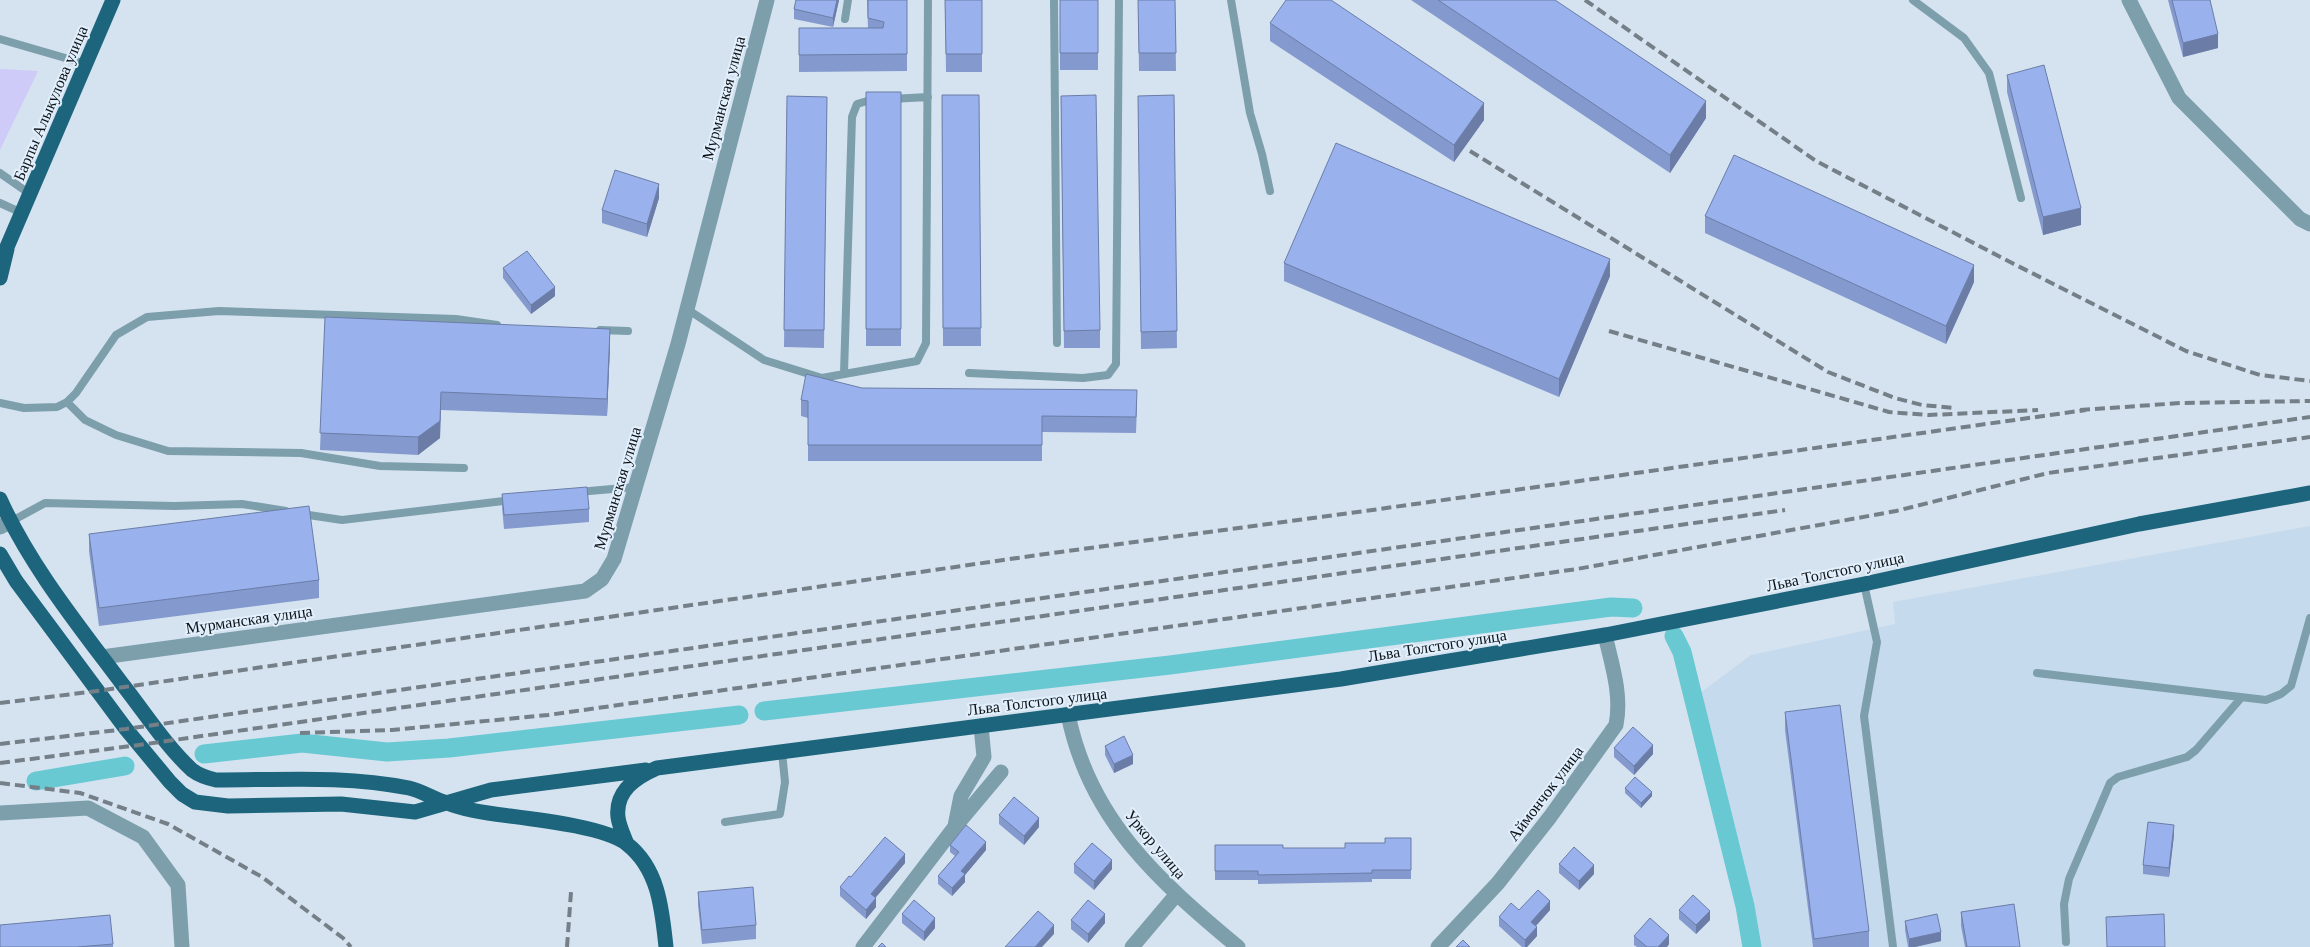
<svg xmlns="http://www.w3.org/2000/svg" width="2310" height="947" viewBox="0 0 2310 947" font-family="Georgia,serif">
<style>
.built{fill:#c6daed}
.green{fill:#cecbf8}
.lines{fill:none;stroke-linecap:round;stroke-linejoin:round}
.canal{stroke:#69c9d2;stroke-width:19}
.lane{stroke:#7d9eab;stroke-width:8}
.street{stroke:#7d9eab;stroke-width:15}
.primary{stroke:#1d657c;stroke-width:15}
.rail{stroke:#757f88;stroke-width:4;stroke-dasharray:10 5;stroke-linecap:butt}
.wall{fill:#8499cd}
.shaded-wall{fill:#6b7da7}
.building{fill:#99b2ee;stroke:#6b7da7}
.labels{text-anchor:middle;stroke-width:4;stroke-linejoin:round;paint-order:stroke}
.street-label{font-size:16px;fill:#0d1216;stroke:#e2f0fe}
</style>
<rect width="100%" height="100%" fill="#d5e3f0"/>
<!-- built -->
<path class="built" d="M 2310,526 L 2310,947 L 1747,947 L 1696,696 L 1751,655 L 1895,624 L 1893,602 Z"/>
<!-- green -->
<path class="green" d="M 0,69 L 38,71 L 0,150 Z"/>
<g class="lines">
<!-- canal -->
<path class="canal" d="M 1674,636 L 1682,652 L 1745,906 L 1752,947
M 764,711 L 1170,665 L 1611,607 L 1633,608
M 204,754 L 302,743 L 387,752 L 449,748 L 739,715
M 36,781 L 125,766"/>
<!-- lane -->
<path class="lane" d="M 1054,0 L 1057,343
M 1231,0 L 1250,113 L 1262,154 L 1270,191
M 1913,0 L 1964,38 L 1989,73 L 2021,198
M 845,19 L 848,0
M 0,39 L 86,64
M 891,99 L 928,97
M 0,173 L 30,194
M 0,203 L 22,213
M 687,309 L 764,360 L 822,378 L 917,361 L 926,343 L 928,0
M 600,330 L 628,331
M 844,373 L 852,117 L 857,104 L 874,99
M 969,373 L 1083,378 L 1108,375 L 1116,364 L 1119,0
M 67,402 L 85,420 L 116,435 L 168,451 L 301,453 L 380,466 L 464,468
M 0,403 L 24,408 L 57,407 L 67,402 L 76,393 L 116,335 L 147,317 L 219,311 L 456,319 L 497,325
M 578,492 L 635,487
M 302,514 L 342,520 L 512,500
M 10,522 L 45,503 L 174,506 L 242,504 L 286,511
M 1864,584 L 1877,642 L 1864,716 L 1893,947
M 2037,673 L 2266,700 L 2281,694 L 2291,686 L 2310,618
M 725,822 L 780,814 L 785,782 L 782,752
M 2066,942 L 2064,904 L 2069,879 L 2110,783 L 2118,777 L 2187,757 L 2196,750 L 2241,698"/>
<!-- street -->
<path class="street" d="M 2129,0 L 2179,98 L 2300,219 L 2310,224
M 0,527 L 10,522
M 102,657 L 585,591 L 602,579 L 614,559 L 678,344 L 767,0
M 1068,714 C 1089,820 1159,881 1238,947
M 0,813 L 88,808 L 143,837 L 178,885 L 182,947
M 955,826 L 961,796 L 984,757 L 981,726
M 863,947 L 954,828 L 1001,772
M 1132,947 L 1176,895
M 1438,947 L 1498,883 L 1550,817 L 1616,725 C 1622,695 1612,665 1605,635"/>
<!-- primary -->
<path class="primary" d="M 0,259 L 7,247 L 113,0
M 0,278 L 7,249
M 0,499 C 30,566 79,626 123,685 C 145,713 166,746 192,770 C 200,776 207,778 216,780 C 281,780 345,775 409,788 C 422,791 434,799 447,803 C 460,808 474,811 488,813 C 521,818 603,825 627,844 C 659,869 662,910 666,947
M 0,554 L 16,581 L 126,729 L 170,782 L 182,794 L 195,802 L 228,806 L 341,804 L 415,812 L 491,790 L 646,770
M 627,844 C 624,836 619,826 618,817 C 615,791 636,777 657,768 L 1341,679 L 1605,635 L 1864,584 L 2139,524 L 2310,493"/>
<!-- rail -->
<path class="rail" d="M 1585,0 L 1816,161 L 2012,263 L 2186,351 L 2260,375 L 2310,381
M 1470,151 L 1828,372 L 1895,398 L 1922,405 L 1954,408
M 1609,331 L 1889,412 L 1929,415 L 2038,410
M 2080,410 L 2181,403 L 2310,401
M 0,703 L 97,691 L 1038,555 L 1365,511 L 2086,410
M 300,733 L 392,730 L 548,715 L 1577,569 L 1896,511 L 2048,473 L 2310,437
M 0,744 L 126,729 L 2310,417
M 0,763 L 139,745 L 1785,510
M 0,783 L 80,793 L 168,824 L 262,877 L 343,938 L 351,947
M 567,947 L 571,892"/>
</g>
<!-- wall -->
<path class="wall" d="M 796,0 L 839,0 L 833,27 L 794,19 L 794,9 Z
M 867,0 L 907,0 L 907,71 L 799,72 L 799,28 L 868,28 Z
M 945,0 L 982,0 L 982,72 L 946,72 Z
M 1060,0 L 1098,0 L 1098,70 L 1060,70 Z
M 1138,0 L 1175,0 L 1176,71 L 1139,71 Z
M 1411,0 L 1555,0 L 1706,118 L 1670,173 Z
M 2168,0 L 2210,0 L 2218,48 L 2183,57 Z
M 1270,23 L 1484,120 L 1454,162 L 1270,41 Z
M 2007,75 L 2081,225 L 2043,235 L 2007,92 Z
M 866,92 L 901,92 L 901,346 L 866,346 Z
M 942,95 L 979,95 L 981,346 L 943,346 Z
M 1174,95 L 1177,348 L 1141,349 L 1138,96 Z
M 787,96 L 827,97 L 824,348 L 784,347 Z
M 1061,96 L 1100,330 L 1100,348 L 1064,348 Z
M 659,198 L 647,237 L 602,223 L 602,210 Z
M 1705,216 L 1974,282 L 1946,344 L 1705,233 Z
M 1284,263 L 1610,276 L 1559,397 L 1284,281 Z
M 503,268 L 555,296 L 531,314 L 503,278 Z
M 325,317 L 610,346 L 607,416 L 441,410 L 440,438 L 418,455 L 320,450 Z
M 862,388 L 1137,406 L 1136,433 L 1042,432 L 1042,461 L 808,461 L 808,418 L 801,416 L 801,400 Z
M 502,494 L 589,509 L 589,522 L 504,529 L 502,507 Z
M 89,534 L 319,580 L 319,598 L 99,626 L 89,551 Z
M 1785,712 L 1869,931 L 1869,947 L 1813,947 L 1785,730 Z
M 1105,746 L 1133,764 L 1114,773 L 1105,755 Z
M 1614,748 L 1653,754 L 1634,775 L 1614,757 Z
M 1625,788 L 1652,796 L 1641,808 L 1625,793 Z
M 999,815 L 1039,827 L 1024,845 L 999,824 Z
M 2174,835 L 2169,877 L 2143,874 L 2143,865 Z
M 1411,838 L 1411,879 L 1372,879 L 1372,882 L 1258,884 L 1258,880 L 1215,880 L 1215,845 L 1283,848 L 1345,848 L 1385,843 Z
M 950,845 L 986,850 L 965,875 L 965,882 L 952,896 L 938,884 L 938,876 L 955,856 L 950,852 Z
M 905,863 L 875,898 L 876,907 L 866,919 L 840,896 L 840,887 L 851,877 Z
M 1074,864 L 1112,869 L 1094,890 L 1074,873 Z
M 1559,864 L 1594,874 L 1579,890 L 1559,873 Z
M 698,892 L 756,925 L 756,939 L 702,944 L 698,905 Z
M 1519,910 L 1550,910 L 1536,926 L 1537,936 L 1527,947 L 1522,947 L 1499,926 L 1499,917 Z
M 1679,910 L 1710,920 L 1696,934 L 1679,919 Z
M 1961,912 L 2020,947 L 1965,947 L 1961,926 Z
M 902,914 L 935,928 L 924,941 L 902,923 Z
M 1071,920 L 1105,923 L 1088,943 L 1071,929 Z
M 1905,921 L 1941,941 L 1915,947 L 1908,947 L 1905,930 Z
M 1634,936 L 1669,944 L 1667,947 L 1637,947 L 1634,945 Z
M 113,944 L 113,947 L 0,947 Z"/>
<!-- shaded-wall -->
<path class="shaded-wall" d="M 837,0 L 839,0 L 833,27 L 833,18 Z
M 2218,34 L 2218,48 L 2183,57 L 2183,43 Z
M 1706,101 L 1706,118 L 1670,173 L 1670,155 Z
M 1484,103 L 1484,120 L 1454,162 L 1454,145 Z
M 659,184 L 659,198 L 647,237 L 647,224 Z
M 2081,208 L 2081,225 L 2043,235 L 2043,217 Z
M 1610,259 L 1610,276 L 1559,397 L 1559,379 Z
M 1974,265 L 1974,282 L 1946,344 L 1946,326 Z
M 555,287 L 555,296 L 531,314 L 531,305 Z
M 610,329 L 610,346 L 607,416 L 607,399 Z
M 441,392 L 440,438 L 418,455 L 418,437 Z
M 1653,745 L 1653,754 L 1634,775 L 1634,766 Z
M 1133,755 L 1133,764 L 1114,773 L 1114,764 Z
M 1652,792 L 1652,796 L 1641,808 L 1641,803 Z
M 1039,818 L 1039,827 L 1024,845 L 1024,836 Z
M 2174,825 L 2174,835 L 2169,877 L 2169,868 Z
M 986,842 L 986,850 L 965,875 L 965,882 L 952,896 L 952,888 L 961,871 Z
M 905,854 L 905,863 L 871,903 L 871,894 Z
M 1112,860 L 1112,869 L 1094,890 L 1094,881 Z
M 1594,865 L 1594,874 L 1579,890 L 1579,881 Z
M 876,898 L 876,907 L 866,919 L 866,910 Z
M 1550,901 L 1550,910 L 1531,931 L 1531,922 Z
M 1710,911 L 1710,920 L 1696,934 L 1696,925 Z
M 1105,914 L 1105,923 L 1088,943 L 1088,934 Z
M 935,918 L 935,928 L 924,941 L 924,932 Z
M 1054,925 L 1054,934 L 1042,947 L 1035,947 Z
M 1537,927 L 1537,936 L 1527,947 L 1525,947 L 1525,940 Z
M 1941,932 L 1941,941 L 1915,947 L 1909,947 L 1909,939 Z
M 1669,935 L 1669,944 L 1667,947 L 1658,947 Z"/>
<!-- building -->
<path class="building" d="M 796,0 L 837,0 L 833,18 L 794,9 Z
M 868,0 L 907,0 L 907,54 L 799,55 L 799,28 L 883,28 L 884,22 L 868,18 Z
M 945,0 L 982,0 L 982,54 L 946,54 Z
M 1060,0 L 1098,0 L 1098,53 L 1060,53 Z
M 1138,0 L 1175,0 L 1176,53 L 1139,53 Z
M 1286,0 L 1331,0 L 1484,103 L 1454,145 L 1270,23 Z
M 1438,0 L 1555,0 L 1706,101 L 1670,155 Z
M 2172,0 L 2210,0 L 2218,34 L 2183,43 Z
M 2044,65 L 2081,208 L 2043,217 L 2007,75 Z
M 866,92 L 901,92 L 901,329 L 866,329 Z
M 942,95 L 979,95 L 981,328 L 943,328 Z
M 1096,95 L 1100,330 L 1064,331 L 1061,96 Z
M 1174,95 L 1177,331 L 1141,332 L 1138,96 Z
M 787,96 L 827,97 L 824,330 L 784,330 Z
M 1336,143 L 1610,259 L 1559,379 L 1284,263 Z
M 1734,155 L 1974,265 L 1946,326 L 1705,216 Z
M 615,170 L 659,184 L 647,224 L 602,210 Z
M 527,251 L 555,287 L 531,305 L 503,268 Z
M 325,317 L 610,329 L 607,399 L 441,392 L 440,421 L 418,437 L 320,433 Z
M 806,374 L 862,388 L 1137,390 L 1136,417 L 1042,416 L 1042,445 L 808,445 L 808,401 L 801,400 Z
M 587,487 L 589,509 L 504,515 L 502,494 Z
M 309,506 L 319,580 L 99,608 L 89,534 Z
M 1840,705 L 1869,931 L 1814,939 L 1785,712 Z
M 1633,727 L 1653,745 L 1634,766 L 1614,748 Z
M 1124,736 L 1133,755 L 1114,764 L 1105,746 Z
M 1635,777 L 1652,792 L 1641,803 L 1625,788 Z
M 1014,797 L 1039,818 L 1024,836 L 999,815 Z
M 2148,822 L 2174,825 L 2169,868 L 2143,865 Z
M 966,825 L 986,842 L 961,871 L 965,874 L 952,888 L 938,876 L 959,852 L 950,845 Z
M 885,837 L 905,854 L 871,894 L 876,898 L 866,910 L 840,887 L 849,876 L 851,877 Z
M 1385,838 L 1411,838 L 1411,870 L 1372,870 L 1372,873 L 1258,875 L 1258,871 L 1215,871 L 1215,845 L 1283,845 L 1283,848 L 1345,848 L 1345,843 L 1385,843 Z
M 1092,843 L 1112,860 L 1094,881 L 1074,864 Z
M 1574,847 L 1594,865 L 1579,881 L 1559,864 Z
M 753,887 L 756,925 L 702,930 L 698,892 Z
M 1538,890 L 1550,901 L 1531,922 L 1537,927 L 1525,940 L 1499,917 L 1511,903 L 1519,910 Z
M 1693,895 L 1710,911 L 1696,925 L 1679,910 Z
M 914,900 L 935,918 L 924,932 L 902,914 Z
M 1088,900 L 1105,914 L 1088,934 L 1071,920 Z
M 2014,904 L 2020,947 L 1967,947 L 1961,912 Z
M 1038,911 L 1054,925 L 1035,947 L 1005,947 Z
M 1937,914 L 1941,932 L 1909,939 L 1905,921 Z
M 2164,914 L 2165,947 L 2107,947 L 2106,917 Z
M 110,915 L 113,944 L 77,947 L 0,947 L 0,925 Z
M 1650,918 L 1669,935 L 1658,947 L 1647,947 L 1634,936 Z
M 1463,940 L 1470,947 L 1456,947 Z
M 882,943 L 886,947 L 878,947 Z"/>
<g class="labels">
<!-- street labels -->
<g class="street-label">
<text transform="translate(723 98) rotate(-75)" y="6">Мурманская улица</text>
<text transform="translate(50 103) rotate(-67)" y="6">Барпы Алыкулова улица</text>
<text transform="translate(617 488) rotate(-73)" y="6">Мурманская улица</text>
<text transform="translate(1835 571) rotate(-12)" y="6">Льва Толстого улица</text>
<text transform="translate(249 619) rotate(-8)" y="6">Мурманская улица</text>
<text transform="translate(1437 645) rotate(-9)" y="6">Льва Толстого улица</text>
<text transform="translate(1037 701) rotate(-7)" y="6">Льва Толстого улица</text>
<text transform="translate(1545 793) rotate(-53)" y="6">Аймончок улица</text>
<text transform="translate(1156 844) rotate(50)" y="6">Уркор улица</text>
</g>
</g>
</svg>
